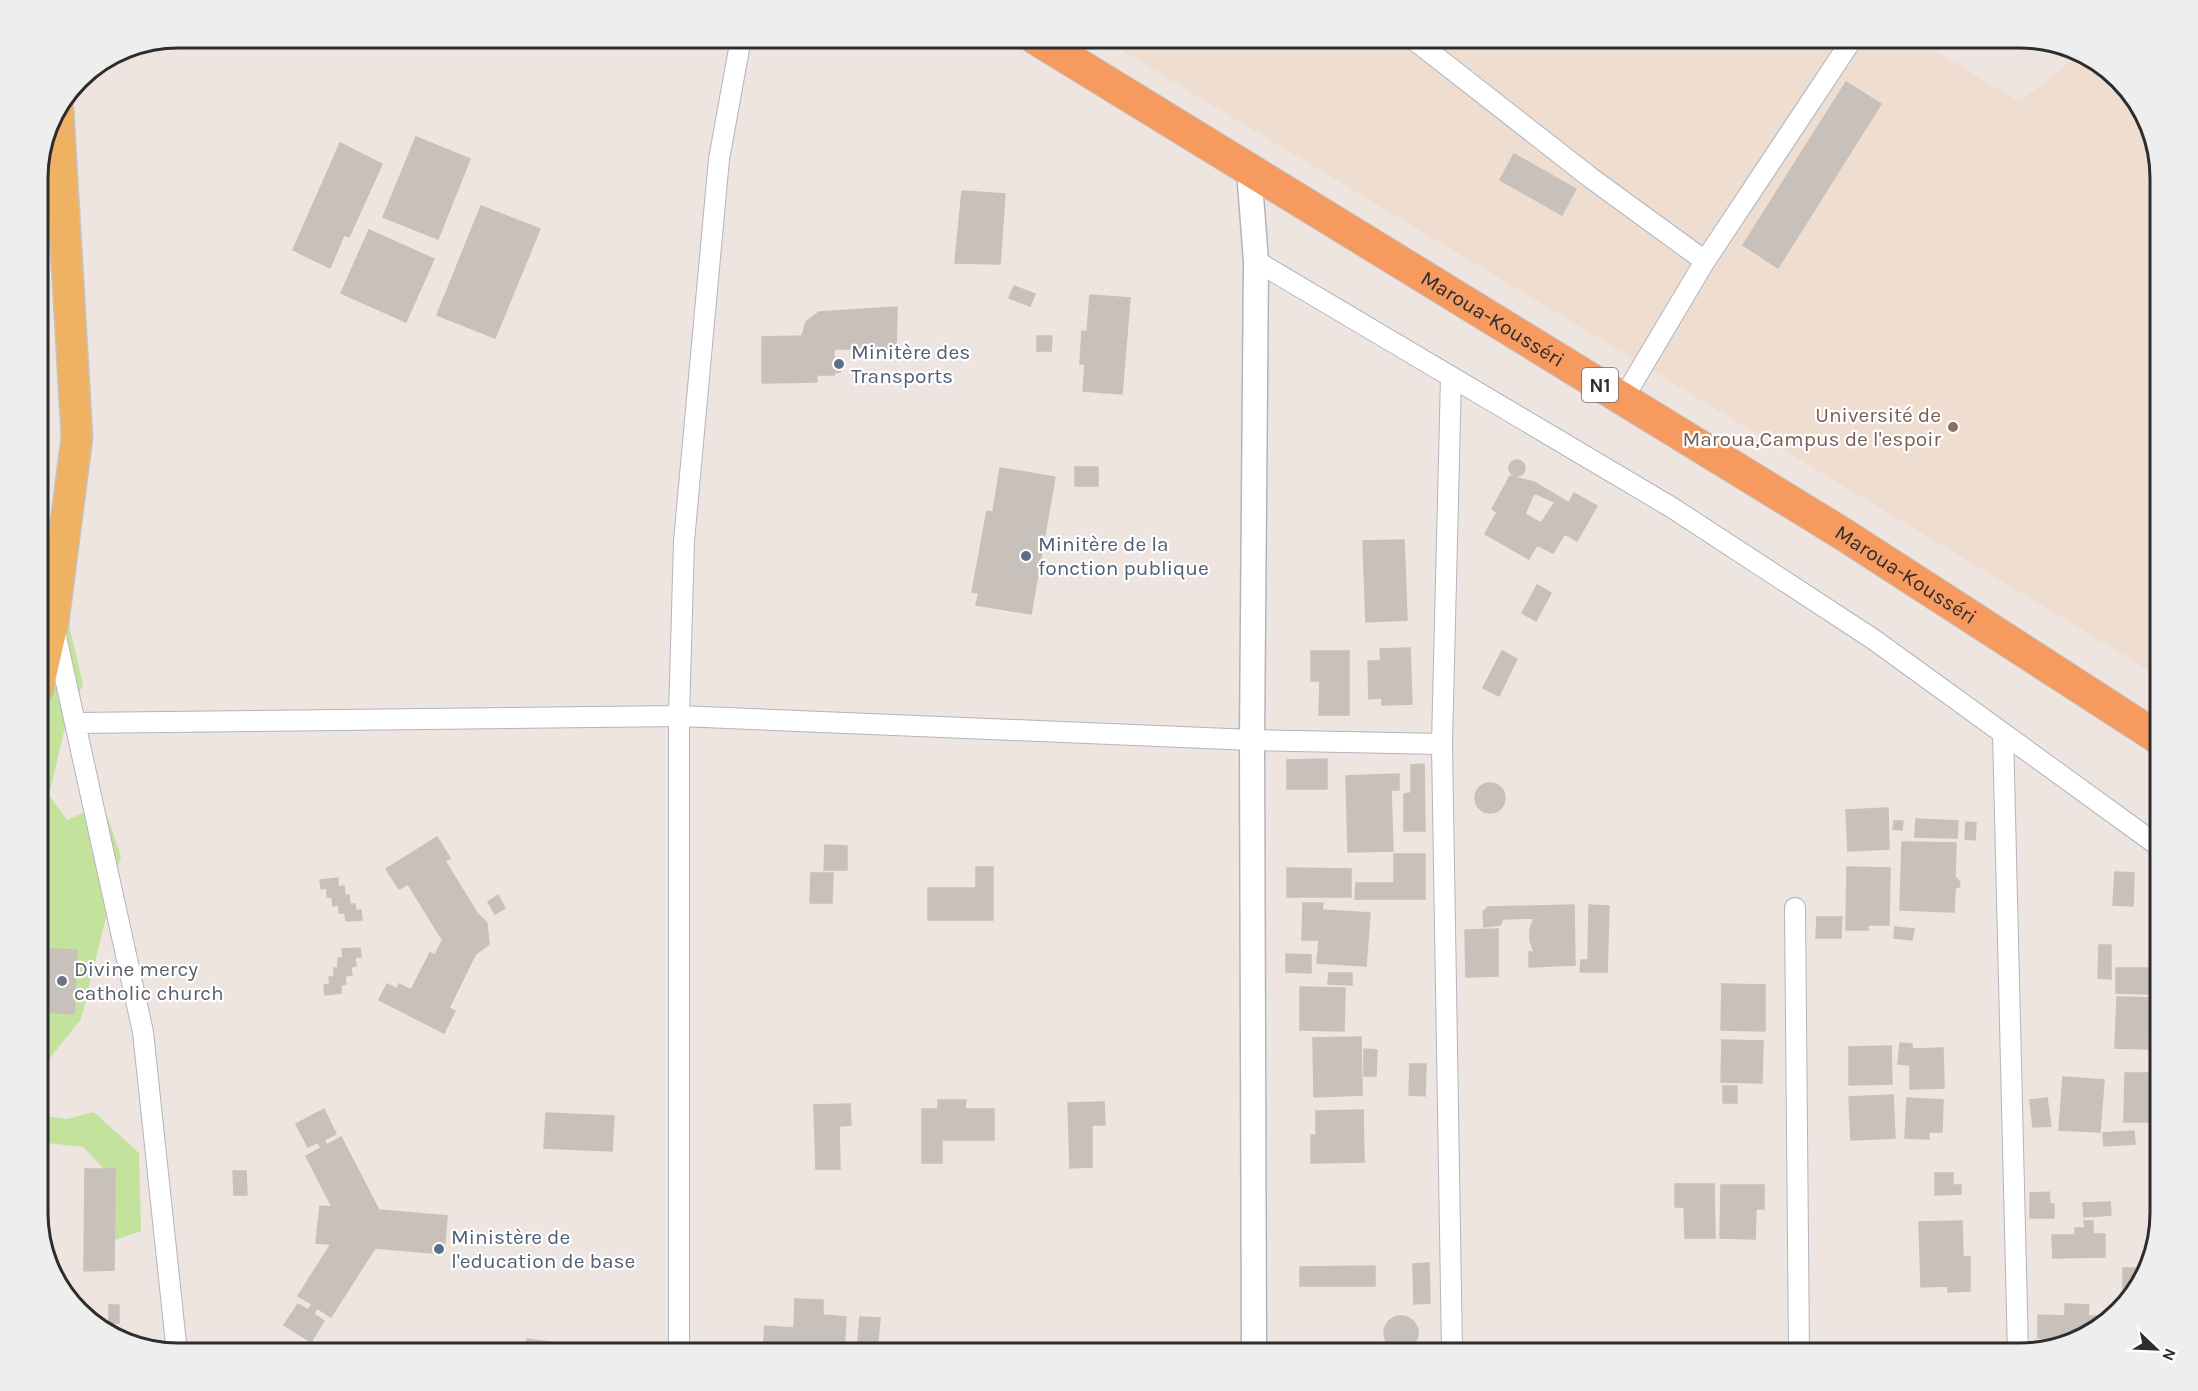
<svg xmlns="http://www.w3.org/2000/svg" width="2198" height="1391" viewBox="0 0 2198 1391" font-family="Karla,sans-serif">
<style>
.education{fill:#efded0}
.green{fill:#c3e39d}
.building{fill:#c7c0bb;stroke:#c9c0b9;stroke-width:1.5;fill-rule:evenodd}
.lines{fill:none;stroke-linecap:round;stroke-linejoin:round}
.minor-casing{stroke:#b0b5bd;stroke-width:22}
.tertiary-casing{stroke:#b0b5bd;stroke-width:27}
.primary-casing{stroke:#c4c4c4;stroke-width:33}
.trunk-casing{stroke:#c4c4c4;stroke-width:34}
.minor{stroke:#fff;stroke-width:20}
.tertiary{stroke:#fff;stroke-width:24}
.primary{stroke:#efb263;stroke-width:30}
.trunk{stroke:#f69a60;stroke-width:32}
.service-dot{fill:#5c6f8a;stroke:#fff;stroke-width:2}
.education-dot{fill:#8d6e63;stroke:#fff;stroke-width:2}
.worship-dot{fill:#6b7280;stroke:#fff;stroke-width:2}
.labels{text-anchor:middle;stroke-width:4.5;stroke-linejoin:round;paint-order:stroke}
.shield{fill:#fff;stroke:#6c6c6c;stroke-width:1.5}
.shield-label{font-size:20px;font-weight:bold;fill:#2d2d2d}
.street-label{font-size:21px;fill:#2d2d2d;stroke:#fff}
.service-label{font-size:21px;fill:#4e5e75;stroke:#fff;text-anchor:start}
.education-label{font-size:21px;fill:#785e54;stroke:#fff;text-anchor:end}
.worship-label{font-size:21px;fill:#5b616d;stroke:#fff;text-anchor:start}
.rim{fill:none;stroke:#2d2d2d;stroke-width:3}
</style>
<rect width="100%" height="100%" fill="#eee5e0"/>
<!-- education -->
<path class="education" d="M 1101,38 L 1915,38 L 2019,102 L 2079,55 L 2098,61 L 2142,108 L 2160,177 L 2160,677 Z"/>
<!-- green -->
<path class="green" d="M 68,621 L 83,684 L 66,723 L 49,795 L 67,820 L 103,804 L 121,856 L 81,1019 L 38,1073 L 38,630 Z
M 94,1112 L 139,1153 L 141,1231 L 115,1240 L 114,1179 L 83,1147 L 38,1142 L 38,1115 L 67,1119 Z"/>
<!-- building -->
<path class="building" d="M 1846,82 L 1881,104 L 1778,268 L 1743,245 Z
M 416,137 L 470,159 L 438,239 L 383,217 Z
M 340,143 L 382,164 L 349,237 L 344,235 L 330,268 L 293,250 Z
M 1514,154 L 1576,189 L 1562,215 L 1500,180 Z
M 962,191 L 1005,194 L 1000,264 L 955,263 Z
M 481,206 L 540,229 L 495,338 L 437,315 Z
M 369,230 L 434,259 L 406,322 L 341,293 Z
M 1014,286 L 1035,294 L 1030,306 L 1009,298 Z
M 1090,295 L 1130,298 L 1122,394 L 1083,391 L 1085,364 L 1080,364 L 1082,331 L 1087,332 Z
M 897,307 L 896,349 L 834,349 L 834,363 L 840,364 L 842,368 L 840,372 L 834,373 L 834,375 L 817,375 L 817,382 L 762,383 L 762,337 L 802,336 L 806,322 L 819,312 Z
M 1037,336 L 1052,336 L 1051,351 L 1037,351 Z
M1509 468a8 8 0 1 1 16 0a8 8 0 1 1-16 0Z
M 1075,467 L 1098,467 L 1098,486 L 1075,486 Z
M 1000,468 L 1055,477 L 1031,614 L 976,605 L 979,593 L 972,592 L 987,511 L 993,512 Z
M 1510,476 L 1534,482 L 1569,503 L 1574,493 L 1597,506 L 1577,541 L 1556,529 L 1564,535 L 1553,553 L 1537,545 L 1529,559 L 1485,534 L 1497,512 L 1492,509 ZM 1534,493 L 1555,502 L 1541,523 L 1525,514 Z
M 1404,540 L 1407,620 L 1366,622 L 1363,541 Z
M 1537,585 L 1551,593 L 1536,621 L 1522,613 Z
M 1410,648 L 1412,704 L 1382,705 L 1382,698 L 1369,699 L 1368,661 L 1381,661 L 1380,649 Z
M 1311,651 L 1349,651 L 1349,715 L 1319,715 L 1320,681 L 1311,681 Z
M 1502,651 L 1517,659 L 1499,696 L 1483,688 Z
M 1327,759 L 1327,789 L 1287,789 L 1287,760 Z
M 1424,764 L 1425,831 L 1404,831 L 1404,794 L 1411,793 L 1411,765 Z
M 1399,774 L 1399,790 L 1391,790 L 1393,851 L 1348,852 L 1346,776 Z
M1475 798a15 15 0 1 1 30 0a15 15 0 1 1-30 0Z
M 1888,808 L 1889,849 L 1848,851 L 1846,810 Z
M 1916,819 L 1958,821 L 1957,838 L 1915,837 Z
M 1894,821 L 1903,821 L 1902,830 L 1893,829 Z
M 1966,822 L 1976,823 L 1975,840 L 1965,839 Z
M 437,837 L 450,858 L 445,861 L 477,913 L 487,923 L 489,944 L 475,955 L 449,1008 L 455,1011 L 444,1033 L 379,1000 L 387,984 L 397,989 L 399,984 L 411,990 L 430,953 L 435,955 L 443,939 L 440,936 L 408,884 L 399,889 L 386,869 Z
M 1902,842 L 1956,843 L 1955,877 L 1960,882 L 1959,887 L 1955,888 L 1954,912 L 1900,910 Z
M 825,845 L 847,846 L 847,870 L 824,870 Z
M 1394,854 L 1425,854 L 1425,899 L 1355,899 L 1356,883 L 1394,883 Z
M 976,867 L 993,867 L 993,920 L 928,920 L 928,888 L 976,888 Z
M 1847,867 L 1890,868 L 1889,925 L 1868,925 L 1868,930 L 1846,930 Z
M 1287,868 L 1351,869 L 1351,897 L 1287,897 Z
M 2115,872 L 2134,873 L 2133,906 L 2113,905 Z
M 811,873 L 833,873 L 832,903 L 810,903 Z
M 338,878 L 338,887 L 344,886 L 345,896 L 349,895 L 350,904 L 355,904 L 356,911 L 361,910 L 362,920 L 346,921 L 345,913 L 339,913 L 339,905 L 333,906 L 332,897 L 327,897 L 327,888 L 321,889 L 320,880 Z
M 498,895 L 505,908 L 495,914 L 488,902 Z
M 1303,903 L 1323,903 L 1322,910 L 1370,913 L 1366,966 L 1317,963 L 1319,940 L 1302,940 Z
M 1574,905 L 1575,965 L 1529,967 L 1529,952 L 1534,952 L 1530,941 L 1530,929 L 1534,918 L 1503,919 L 1500,925 L 1484,927 L 1483,912 L 1488,907 Z
M 1589,905 L 1609,906 L 1607,972 L 1580,972 L 1581,960 L 1588,960 Z
M 1817,917 L 1842,917 L 1841,938 L 1816,938 Z
M 1895,927 L 1914,929 L 1912,940 L 1894,938 Z
M 1498,929 L 1498,976 L 1466,977 L 1465,930 Z
M 2099,945 L 2111,945 L 2111,979 L 2098,978 Z
M 360,948 L 361,957 L 355,957 L 356,966 L 351,967 L 352,975 L 345,976 L 346,984 L 341,985 L 341,993 L 325,995 L 324,985 L 330,984 L 329,977 L 334,977 L 334,968 L 338,968 L 338,958 L 343,958 L 342,949 Z
M 50,949 L 77,950 L 74,1014 L 46,1012 Z
M 1286,954 L 1311,955 L 1311,973 L 1286,972 Z
M 2116,968 L 2150,968 L 2149,994 L 2116,993 Z
M 1329,973 L 1352,973 L 1352,985 L 1328,984 Z
M 1722,984 L 1765,985 L 1765,1031 L 1721,1030 Z
M 1300,987 L 1345,988 L 1344,1031 L 1300,1030 Z
M 2117,997 L 2157,998 L 2156,1034 L 2148,1034 L 2148,1049 L 2115,1048 Z
M 1361,1037 L 1362,1095 L 1314,1097 L 1313,1038 Z
M 1722,1040 L 1763,1041 L 1762,1083 L 1721,1082 Z
M 1900,1043 L 1912,1044 L 1912,1049 L 1943,1048 L 1944,1088 L 1910,1089 L 1910,1065 L 1898,1064 Z
M 1891,1046 L 1892,1084 L 1849,1085 L 1849,1047 Z
M 1364,1049 L 1377,1050 L 1376,1076 L 1364,1076 Z
M 1410,1064 L 1426,1064 L 1425,1096 L 1409,1095 Z
M 2125,1073 L 2160,1073 L 2160,1122 L 2124,1122 Z
M 2063,1077 L 2104,1080 L 2100,1132 L 2059,1130 Z
M 1723,1086 L 1737,1086 L 1737,1103 L 1723,1103 Z
M 1893,1095 L 1895,1138 L 1851,1140 L 1849,1097 Z
M 1907,1098 L 1943,1100 L 1942,1132 L 1929,1132 L 1929,1139 L 1905,1138 Z
M 2047,1098 L 2051,1126 L 2033,1127 L 2030,1100 Z
M 938,1100 L 966,1100 L 965,1109 L 994,1109 L 994,1140 L 942,1140 L 942,1163 L 922,1163 L 922,1109 L 938,1109 Z
M 1104,1102 L 1105,1125 L 1092,1125 L 1092,1167 L 1070,1168 L 1068,1103 Z
M 850,1104 L 851,1125 L 839,1126 L 840,1169 L 816,1169 L 814,1105 Z
M 324,1109 L 336,1134 L 324,1140 L 327,1145 L 341,1137 L 379,1210 L 447,1216 L 444,1254 L 375,1248 L 331,1317 L 317,1308 L 314,1314 L 324,1321 L 311,1342 L 284,1325 L 298,1304 L 308,1310 L 312,1304 L 298,1296 L 331,1244 L 316,1243 L 320,1206 L 332,1207 L 306,1156 L 321,1148 L 318,1142 L 308,1147 L 296,1124 Z
M 1363,1110 L 1364,1162 L 1311,1163 L 1311,1135 L 1316,1135 L 1316,1111 Z
M 546,1113 L 614,1116 L 612,1151 L 544,1148 Z
M 2134,1131 L 2135,1144 L 2104,1146 L 2103,1133 Z
M 85,1169 L 115,1169 L 114,1270 L 84,1271 Z
M 233,1171 L 246,1171 L 247,1195 L 234,1195 Z
M 1935,1173 L 1953,1173 L 1953,1185 L 1961,1185 L 1961,1194 L 1935,1195 Z
M 1675,1184 L 1714,1184 L 1715,1238 L 1685,1238 L 1684,1207 L 1675,1207 Z
M 1721,1185 L 1764,1185 L 1764,1209 L 1756,1209 L 1755,1239 L 1720,1238 Z
M 2049,1192 L 2050,1204 L 2054,1204 L 2054,1218 L 2030,1218 L 2030,1193 Z
M 2110,1202 L 2111,1215 L 2084,1217 L 2083,1203 Z
M 1962,1221 L 1963,1257 L 1970,1257 L 1970,1291 L 1948,1292 L 1948,1286 L 1921,1287 L 1919,1222 Z
M 2084,1221 L 2093,1221 L 2093,1234 L 2105,1234 L 2105,1257 L 2053,1258 L 2052,1235 L 2075,1235 L 2075,1228 L 2085,1228 Z
M 1429,1263 L 1430,1303 L 1414,1304 L 1413,1264 Z
M 1375,1266 L 1375,1286 L 1300,1286 L 1300,1267 Z
M 2123,1268 L 2144,1268 L 2137,1291 L 2123,1304 Z
M 795,1299 L 823,1300 L 823,1315 L 846,1317 L 844,1353 L 763,1353 L 765,1326 L 794,1328 Z
M 2065,1304 L 2089,1305 L 2088,1316 L 2110,1316 L 2090,1335 L 2051,1345 L 2051,1338 L 2038,1338 L 2038,1315 L 2065,1316 Z
M 109,1305 L 119,1305 L 119,1323 L 109,1324 Z
M1384 1333a17 17 0 1 1 34 0a17 17 0 1 1-34 0Z
M 860,1317 L 880,1318 L 877,1353 L 857,1353 Z
M 527,1339 L 581,1346 L 580,1353 L 525,1353 Z"/>
<g class="lines">
<defs>
<path id="minor" d="M 1412,38 L 1591,178 L 1705,261
M 1256,261 L 1671,507 L 1873,639 L 2160,847
M 1451,377 L 1442,744 L 1452,1353
M 1623,399 L 1705,261 L 1853,38
M 38,576 L 53,623 L 143,1032 L 177,1353
M 75,723 L 679,716 L 1252,740 L 1442,744
M 2003,733 L 2018,1353
M 1795,908 L 1799,1353
M 679,1353 L 679,716 L 684,541 L 719,159 L 741,38"/>
<path id="tertiary" d="M 1249,170 L 1256,261 L 1252,740 L 1254,1353"/>
<path id="primary" d="M 38,689 L 53,623 L 77,437 L 58,110"/>
<g id="trunk">
<path id="s1" d="M 1035,38 L 1843,534 L 2160,739"/>
</g>
</defs>
<!-- minor casing -->
<use href="#minor" class="minor-casing"/>
<!-- tertiary casing -->
<use href="#tertiary" class="tertiary-casing"/>
<!-- primary casing -->
<use href="#primary" class="primary-casing"/>
<!-- trunk casing -->
<use href="#trunk" class="trunk-casing"/>
<!-- minor -->
<use href="#minor" class="minor"/>
<!-- tertiary -->
<use href="#tertiary" class="tertiary"/>
<!-- primary -->
<use href="#primary" class="primary"/>
<!-- trunk -->
<use href="#trunk" class="trunk"/>
</g>
<!-- markers -->
<g class="service-dot">
<circle cx="839" cy="364" r="6"/>
<circle cx="1026" cy="556" r="6"/>
<circle cx="439" cy="1249" r="6"/>
</g>
<circle class="education-dot" cx="1953" cy="427" r="6"/>
<circle class="worship-dot" cx="62" cy="981" r="6"/>
<g class="labels">
<!-- shield labels -->
<rect class="shield" x="1582" y="368" width="36" height="34" rx="4.5"/>
<g class="shield-label">
<text x="1600" y="392">N1</text>
</g>
<!-- street labels -->
<g class="street-label">
<text dy="7" stroke="none"><textPath href="#s1" startOffset="537">Maroua-Kousséri</textPath></text>
<text dy="7" stroke="none"><textPath href="#s1" startOffset="1023">Maroua-Kousséri</textPath></text>
</g>
<!-- service labels -->
<g class="service-label">
<text x="851" y="359">Minitère des<tspan x="851" dy="24">Transports</tspan></text>
<text x="1038" y="551">Minitère de la<tspan x="1038" dy="24">fonction publique</tspan></text>
<text x="451" y="1244">Ministère de<tspan x="451" dy="24">l'education de base</tspan></text>
</g>
<!-- education labels -->
<g class="education-label">
<text x="1941" y="422">Université de<tspan x="1941" dy="24">Maroua,Campus de l'espoir</tspan></text>
</g>
<!-- worship labels -->
<g class="worship-label">
<text x="74" y="976">Divine mercy<tspan x="74" dy="24">catholic church</tspan></text>
</g>
</g>
<!-- crop -->
<path d="M0 0H2198V1391H0ZM178 48H2020A130 130 0 0 1 2150 178V1213A130 130 0 0 1 2020 1343H178A130 130 0 0 1 48 1213V178A130 130 0 0 1 178 48Z" fill="#eee" fill-rule="evenodd"/>
<path class="rim" d="M178 48H2020A130 130 0 0 1 2150 178V1213A130 130 0 0 1 2020 1343H178A130 130 0 0 1 48 1213V178A130 130 0 0 1 178 48Z"/>
<!-- north arrow -->
<g transform="translate(2156 1349) rotate(113)" stroke="#ffffff" stroke-width="4.5" paint-order="stroke">
<path d="M0-4.5L10 22L0 15L-10 22Z" fill="#2d2d2d"/>
<text y="-9" font-size="16" font-weight="bold" text-anchor="middle" fill="#2d2d2d">N</text>
</g>
</svg>
